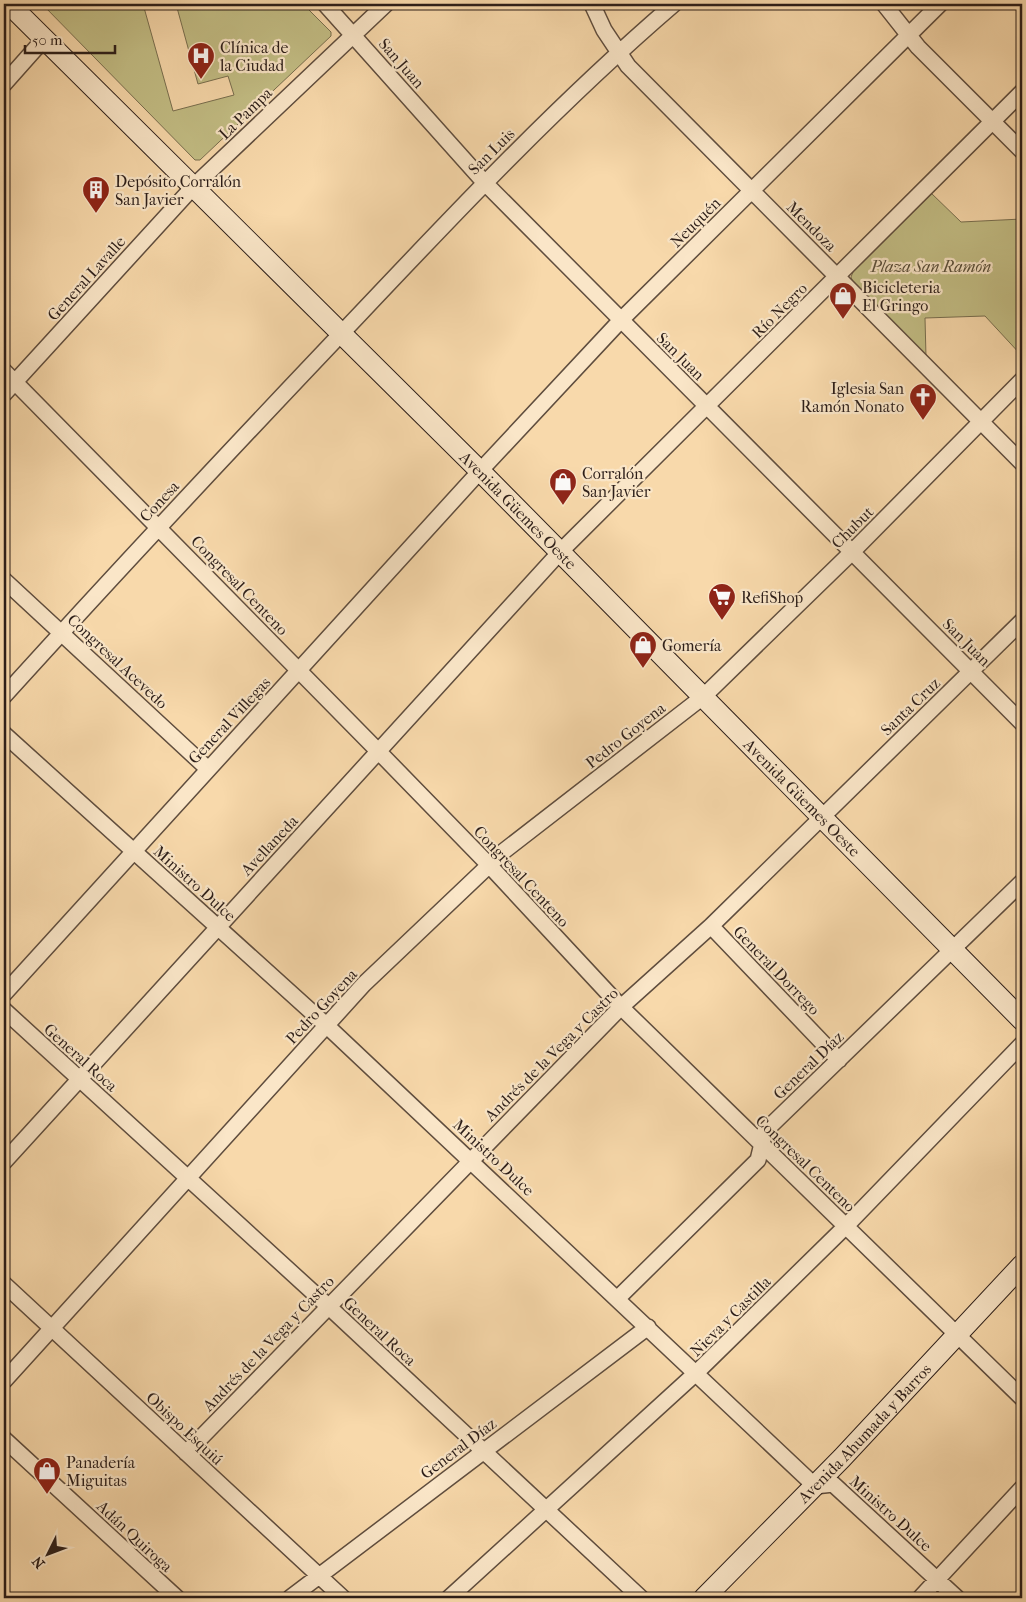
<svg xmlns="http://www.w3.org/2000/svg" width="1026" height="1602" viewBox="0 0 1026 1602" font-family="'IM FELL French Canon',serif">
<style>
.green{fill:#c3be85;stroke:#786e4f}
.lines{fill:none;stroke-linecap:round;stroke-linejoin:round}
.street-casing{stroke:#5f4d3e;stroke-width:18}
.secondary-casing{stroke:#2c1e19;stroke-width:22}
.street{stroke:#fae6c8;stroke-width:15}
.secondary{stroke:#fae6c8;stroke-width:20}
.labels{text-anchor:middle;stroke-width:4.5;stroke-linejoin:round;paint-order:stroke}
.poi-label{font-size:16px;fill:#2c1e19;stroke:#fae6c8;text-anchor:start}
.street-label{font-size:16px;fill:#2c1e19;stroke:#fae6c8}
.park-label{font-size:16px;font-style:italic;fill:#594e39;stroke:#fae6c8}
</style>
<rect width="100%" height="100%" fill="#f8d9ab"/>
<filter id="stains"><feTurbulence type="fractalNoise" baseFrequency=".004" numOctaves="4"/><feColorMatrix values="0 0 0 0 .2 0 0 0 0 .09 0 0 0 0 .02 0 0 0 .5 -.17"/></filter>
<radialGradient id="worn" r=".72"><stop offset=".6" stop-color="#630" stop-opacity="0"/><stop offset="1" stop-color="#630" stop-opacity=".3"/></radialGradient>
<!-- green -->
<path class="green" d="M 42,4 L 143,4 L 173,111 L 234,95 L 228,76 L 198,84 L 176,4 L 303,4 L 331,32 L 331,36 L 200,160 L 195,160 Z
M 930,192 L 961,222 L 1022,219 L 1022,356 L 985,316 L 925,318 L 926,357 L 854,285 L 851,277 L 855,267 Z"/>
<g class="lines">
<defs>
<path id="street" d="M 325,4 L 484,182 L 1022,723
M 592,4 L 604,30 L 628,66 L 1022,463
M 884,4 L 918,47 L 1022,151
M 4,84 L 44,39
M 4,371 L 379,752 L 489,865 L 621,1007 L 1022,1398
M 4,394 L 194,186 L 386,4
M 4,580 L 208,769
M 4,696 C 120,568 238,442 357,317 C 459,209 561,101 674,4
M 4,734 L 326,1025 L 815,1486 L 833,1484 L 957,1598
M 711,926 L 839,1060
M 4,994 L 480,471 L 621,320 L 940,4
M 4,1010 L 328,1306 L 641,1598
M 4,1162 L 560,552 L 1022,92
M 4,1284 L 343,1598
M 618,1298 L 758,1160 L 765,1131 L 1022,882
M 4,1381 L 364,984 L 504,851 L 704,696 L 852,552 L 1022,380
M 4,1439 L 177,1598
M 186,1453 L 621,1007 L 711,926 L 1022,621
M 290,1598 L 648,1327
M 449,1598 L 696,1373 L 846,1226 L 1022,1044
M 920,1598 L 1022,1488"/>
<g id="secondary">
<path id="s1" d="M 9,4 L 480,471 L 1022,1020"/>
<path id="s2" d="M 704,1598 L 842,1458 L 1022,1265"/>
</g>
</defs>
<!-- street casing -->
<use href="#street" class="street-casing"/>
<!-- secondary casing -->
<use href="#secondary" class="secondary-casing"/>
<!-- street -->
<use href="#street" class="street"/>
<!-- secondary -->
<use href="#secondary" class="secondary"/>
</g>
<!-- icons -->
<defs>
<symbol id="hospital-pin" viewBox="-11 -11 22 30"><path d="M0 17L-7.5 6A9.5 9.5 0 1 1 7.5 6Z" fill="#8f2418" stroke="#fae6c8"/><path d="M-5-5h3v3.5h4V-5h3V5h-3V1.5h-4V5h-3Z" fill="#fff"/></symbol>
<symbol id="building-pin" viewBox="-11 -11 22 30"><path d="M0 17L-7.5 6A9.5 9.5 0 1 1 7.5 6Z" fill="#8f2418" stroke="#fae6c8"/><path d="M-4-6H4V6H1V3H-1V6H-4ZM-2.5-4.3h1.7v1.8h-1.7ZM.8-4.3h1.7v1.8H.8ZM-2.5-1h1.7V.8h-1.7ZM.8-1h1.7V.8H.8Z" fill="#fff"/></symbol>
<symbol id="shop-pin" viewBox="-11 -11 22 30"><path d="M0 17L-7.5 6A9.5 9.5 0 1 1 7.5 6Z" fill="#8f2418" stroke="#fae6c8"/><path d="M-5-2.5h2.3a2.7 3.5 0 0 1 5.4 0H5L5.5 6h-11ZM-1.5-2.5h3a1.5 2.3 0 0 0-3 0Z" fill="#fff"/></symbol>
<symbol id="church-pin" viewBox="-11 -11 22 30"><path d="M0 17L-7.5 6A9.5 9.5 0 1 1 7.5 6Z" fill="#8f2418" stroke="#fae6c8"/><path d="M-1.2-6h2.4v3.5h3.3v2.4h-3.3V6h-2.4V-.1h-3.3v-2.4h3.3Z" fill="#fff"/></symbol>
<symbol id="supermarket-pin" viewBox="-11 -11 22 30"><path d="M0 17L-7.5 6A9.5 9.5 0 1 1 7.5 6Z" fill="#8f2418" stroke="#fae6c8"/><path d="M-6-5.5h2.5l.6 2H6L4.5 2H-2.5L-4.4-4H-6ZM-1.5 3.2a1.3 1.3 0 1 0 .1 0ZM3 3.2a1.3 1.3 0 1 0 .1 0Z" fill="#fff"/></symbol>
</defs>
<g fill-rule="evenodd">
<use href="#hospital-pin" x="185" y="40" width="32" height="43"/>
<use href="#building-pin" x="80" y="174" width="32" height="43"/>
<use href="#shop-pin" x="827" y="280" width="32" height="43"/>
<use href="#church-pin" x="907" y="381" width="32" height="43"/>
<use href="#shop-pin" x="547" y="466" width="32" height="43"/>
<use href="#supermarket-pin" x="706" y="581" width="32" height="43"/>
<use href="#shop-pin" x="627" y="629" width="32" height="43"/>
<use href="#shop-pin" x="31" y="1455" width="32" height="43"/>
</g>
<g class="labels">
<!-- poi labels -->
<g class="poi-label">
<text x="220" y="53">Clínica de<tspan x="220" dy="18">la Ciudad</tspan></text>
<text x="115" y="187">Depósito Corralón<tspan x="115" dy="18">San Javier</tspan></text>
<text x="862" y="293">Bicicleteria<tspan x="862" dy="18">El Gringo</tspan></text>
<text x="904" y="394" text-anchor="end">Iglesia San<tspan x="904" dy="18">Ramón Nonato</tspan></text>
<text x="582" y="479">Corralón<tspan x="582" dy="18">San Javier</tspan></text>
<text x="741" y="603">RefiShop</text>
<text x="662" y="651">Gomería</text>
<text x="66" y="1468">Panadería<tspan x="66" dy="18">Miguitas</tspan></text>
</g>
<!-- street labels -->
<g class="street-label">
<text transform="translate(402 63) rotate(49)" y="6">San Juan</text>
<text transform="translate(245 113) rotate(-44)" y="6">La Pampa</text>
<text transform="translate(491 151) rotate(-45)" y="6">San Luis</text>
<text transform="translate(695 222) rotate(-45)" y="6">Neuquén</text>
<text transform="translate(812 226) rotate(45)" y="6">Mendoza</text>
<text transform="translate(86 278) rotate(-48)" y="6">General Lavalle</text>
<text transform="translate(779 310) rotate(-45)" y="6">Río Negro</text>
<text transform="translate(681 356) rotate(45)" y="6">San Juan</text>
<text transform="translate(159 501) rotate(-47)" y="6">Conesa</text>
<text dy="6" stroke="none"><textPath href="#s1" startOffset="718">Avenida Güemes Oeste</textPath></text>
<text transform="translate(852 527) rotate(-45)" y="6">Chubut</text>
<text transform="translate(240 585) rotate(46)" y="6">Congresal Centeno</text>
<text transform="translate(967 642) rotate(45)" y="6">San Juan</text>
<text transform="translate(118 661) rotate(43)" y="6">Congresal Acevedo</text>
<text transform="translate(910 706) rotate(-44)" y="6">Santa Cruz</text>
<text transform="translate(229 720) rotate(-47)" y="6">General Villegas</text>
<text transform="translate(625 735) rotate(-38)" y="6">Pedro Goyena</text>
<text dy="6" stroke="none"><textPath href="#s1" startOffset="1122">Avenida Güemes Oeste</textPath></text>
<text transform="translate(269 845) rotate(-47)" y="6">Avellaneda</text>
<text transform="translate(522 876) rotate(47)" y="6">Congresal Centeno</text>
<text transform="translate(195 883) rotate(42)" y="6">Ministro Dulce</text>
<text transform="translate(777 970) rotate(46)" y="6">General Dorrego</text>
<text transform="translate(321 1006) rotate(-47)" y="6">Pedro Goyena</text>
<text transform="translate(551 1054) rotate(-45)" y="6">Andrés de la Vega y Castro</text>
<text transform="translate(81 1057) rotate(42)" y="6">General Roca</text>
<text transform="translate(808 1065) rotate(-44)" y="6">General Díaz</text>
<text transform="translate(494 1157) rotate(43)" y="6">Ministro Dulce</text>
<text transform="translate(806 1163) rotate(44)" y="6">Congresal Centeno</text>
<text transform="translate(730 1316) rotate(-45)" y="6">Nieva y Castilla</text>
<text transform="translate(380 1331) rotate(43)" y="6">General Roca</text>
<text transform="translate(268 1343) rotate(-46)" y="6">Andrés de la Vega y Castro</text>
<text transform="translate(185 1428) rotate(43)" y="6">Obispo Esquiú</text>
<text dy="6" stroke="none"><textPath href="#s2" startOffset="230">Avenida Ahumada y Barros</textPath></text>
<text transform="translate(458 1448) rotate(-37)" y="6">General Díaz</text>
<text transform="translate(891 1513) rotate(42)" y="6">Ministro Dulce</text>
<text transform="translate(135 1536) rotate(43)" y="6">Adán Quiroga</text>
</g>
<!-- park labels -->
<g class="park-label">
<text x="931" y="272">Plaza San Ramón</text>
</g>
</g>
<!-- margin -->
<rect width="1026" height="1602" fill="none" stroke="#f8d9ab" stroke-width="20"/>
<rect x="5" y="5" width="1016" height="1592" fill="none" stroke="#2c1e19" stroke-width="2.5"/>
<rect x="10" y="10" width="1006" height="1582" fill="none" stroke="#2c1e19"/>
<!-- north arrow -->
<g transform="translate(48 1554) rotate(228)" stroke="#fae6c8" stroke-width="4" paint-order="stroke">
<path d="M0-4L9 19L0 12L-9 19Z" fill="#2c1e19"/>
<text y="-8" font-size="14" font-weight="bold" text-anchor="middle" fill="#2c1e19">N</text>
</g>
<!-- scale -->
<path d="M25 45v8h90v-8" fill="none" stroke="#2c1e19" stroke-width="2.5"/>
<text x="32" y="45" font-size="15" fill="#2c1e19" stroke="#fae6c8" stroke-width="4" paint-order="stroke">50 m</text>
<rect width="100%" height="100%" filter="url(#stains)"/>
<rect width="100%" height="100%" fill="url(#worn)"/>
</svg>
